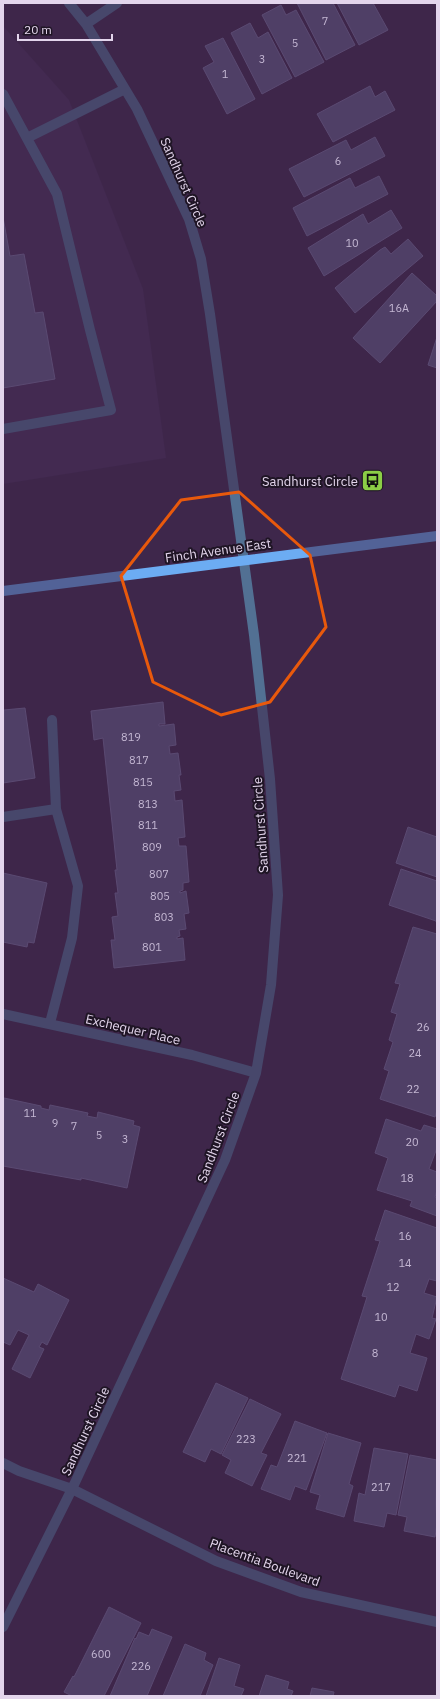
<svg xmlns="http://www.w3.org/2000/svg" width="440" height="1699" viewBox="0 0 440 1699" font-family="'IBM Plex Sans',sans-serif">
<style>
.built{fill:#492f59}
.building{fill:#655e88;stroke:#7c74a0}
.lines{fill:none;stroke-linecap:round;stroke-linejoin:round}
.minor{stroke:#527093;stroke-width:10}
.major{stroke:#6cacf3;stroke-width:10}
.marked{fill:none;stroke:#e8590c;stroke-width:3;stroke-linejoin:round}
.labels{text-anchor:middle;stroke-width:4;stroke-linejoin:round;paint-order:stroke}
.number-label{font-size:11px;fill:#c4b7d3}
.street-label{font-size:13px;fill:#e3d5ec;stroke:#1f1525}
.poi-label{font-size:13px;fill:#e3d5ec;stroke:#1f1525;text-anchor:end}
</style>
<rect width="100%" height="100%" fill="#3e274b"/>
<!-- built -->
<path class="built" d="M 3,26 L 69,100 L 143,289 L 166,458 L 3,484 Z"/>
<!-- building -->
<path class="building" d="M 297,3 L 333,3 L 355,45 L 326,60 Z
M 337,3 L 373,3 L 388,30 L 359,45 Z
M 281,5 L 286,15 L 296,10 L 324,62 L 295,77 L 262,15 Z
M 250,23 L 258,38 L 268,32 L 292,78 L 262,94 L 231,33 Z
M 223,38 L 255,99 L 227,114 L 203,68 L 214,62 L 205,46 Z
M 370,86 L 375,97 L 385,91 L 395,110 L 333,142 L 317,114 Z
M 375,137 L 385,156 L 304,197 L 289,169 L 346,140 L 351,150 Z
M 379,176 L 388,194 L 307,236 L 293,208 L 350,178 L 355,188 Z
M 391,210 L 402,228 L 324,276 L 308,248 L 363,214 L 368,224 Z
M 3,217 L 10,256 L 24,254 L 35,313 L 43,312 L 55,379 L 3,388 Z
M 408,239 L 423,256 L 355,313 L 335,288 L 380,250 L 385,247 L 391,254 Z
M 412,273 L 437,296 L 437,301 L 380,363 L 353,338 Z
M 437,337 L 437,368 L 428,365 Z
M 163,702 L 165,724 L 159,724 L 159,726 L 174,724 L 176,745 L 169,746 L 170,754 L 178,753 L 181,775 L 179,775 L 181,790 L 174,791 L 175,801 L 182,800 L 185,837 L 178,838 L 179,846 L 186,846 L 189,882 L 183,883 L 183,890 L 180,891 L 180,893 L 186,891 L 189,913 L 184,914 L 186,929 L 179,930 L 180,936 L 177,937 L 177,939 L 183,938 L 185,960 L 114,968 L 111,940 L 115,940 L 112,917 L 118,916 L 115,893 L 118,893 L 115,870 L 117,870 L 103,738 L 94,740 L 91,711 Z
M 25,708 L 35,778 L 3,783 L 4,710 Z
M 408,827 L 437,837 L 437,877 L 396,863 Z
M 401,869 L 437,881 L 437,924 L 436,921 L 389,905 Z
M 3,873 L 47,883 L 34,943 L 28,942 L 27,947 L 3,942 Z
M 413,927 L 437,934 L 437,1110 L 435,1117 L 380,1099 L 389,1071 L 384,1069 L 393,1042 L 389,1040 L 397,1014 L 391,1012 L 400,984 L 395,983 Z
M 4,1098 L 41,1106 L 41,1108 L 49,1110 L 50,1105 L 88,1113 L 87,1116 L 97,1118 L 98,1112 L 134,1121 L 133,1125 L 140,1127 L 127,1188 L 81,1178 L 81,1180 L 3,1166 Z
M 386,1119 L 421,1131 L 424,1125 L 437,1129 L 437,1148 L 429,1169 L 437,1172 L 437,1190 L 435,1197 L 437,1198 L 437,1216 L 410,1206 L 412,1201 L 377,1190 L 388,1158 L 375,1153 Z
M 385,1210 L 437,1228 L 437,1281 L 429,1279 L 424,1293 L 437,1297 L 432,1318 L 436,1319 L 429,1339 L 416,1334 L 410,1353 L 427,1358 L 417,1391 L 399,1385 L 395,1397 L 341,1379 L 367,1297 L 362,1296 L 380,1241 L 375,1240 Z
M 3,1278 L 34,1292 L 38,1284 L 69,1300 L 47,1345 L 42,1342 L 39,1347 L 44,1349 L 30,1378 L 12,1369 L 29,1335 L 18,1330 L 10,1345 L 3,1342 Z
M 216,1383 L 248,1398 L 221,1454 L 211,1449 L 205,1462 L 183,1452 Z
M 250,1399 L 281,1414 L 261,1453 L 267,1455 L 252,1486 L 225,1473 L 231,1460 L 222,1455 Z
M 295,1421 L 327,1433 L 306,1490 L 295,1486 L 290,1500 L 261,1489 L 271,1465 L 277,1467 Z
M 328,1433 L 361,1443 L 349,1484 L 353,1486 L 344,1517 L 316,1509 L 320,1495 L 310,1492 Z
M 374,1448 L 408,1454 L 396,1515 L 387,1513 L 384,1527 L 354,1521 L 359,1493 L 365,1495 Z
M 410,1455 L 437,1460 L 436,1504 L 437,1524 L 435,1537 L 404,1531 L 407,1517 L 398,1515 Z
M 109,1607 L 141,1623 L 104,1696 L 72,1696 L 64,1692 L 73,1676 L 74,1677 Z
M 152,1629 L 172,1637 L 147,1696 L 110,1696 L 135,1638 L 136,1639 L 139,1632 L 149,1636 Z
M 185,1644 L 206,1653 L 204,1660 L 213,1665 L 210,1672 L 200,1696 L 163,1696 Z
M 219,1658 L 240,1665 L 234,1686 L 244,1689 L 241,1696 L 206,1696 Z
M 266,1675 L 289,1682 L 287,1689 L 293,1691 L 291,1696 L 259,1696 Z
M 312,1688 L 334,1692 L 333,1696 L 310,1696 Z"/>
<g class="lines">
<!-- minor -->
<path class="minor" d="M 86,24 L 117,3
M 3,94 L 57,194 L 90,330 L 111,410 L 3,429
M 27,138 L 125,89
M 3,817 L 56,809
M 3,1014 L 192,1055 L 256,1073
M 50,1023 L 72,938 L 78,886 L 56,809 L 52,720
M 3,1463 L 19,1471 L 72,1489 L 216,1561 L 301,1592 L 437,1622
M 3,1627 L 72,1489 L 225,1160 L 256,1073 L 271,985 L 278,895 L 270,779 L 254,635 L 210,314 L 201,259 L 189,219 L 137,109 L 86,24 L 69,3"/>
<!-- major -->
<path class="major" d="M 3,591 L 437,536"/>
</g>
<!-- marked area -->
<path d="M0 0H440V1699H0ZM 239,492 L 310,555 L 326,627 L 270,702 L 221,715 L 153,682 L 121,576 L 181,500 Z" fill="#3e274b" fill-opacity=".55" fill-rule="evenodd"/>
<path class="marked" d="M 239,492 L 310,555 L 326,627 L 270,702 L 221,715 L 153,682 L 121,576 L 181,500 Z"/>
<!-- icons -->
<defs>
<symbol id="bus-square" viewBox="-11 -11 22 22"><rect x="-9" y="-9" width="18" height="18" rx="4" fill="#8bce46" stroke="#1f1525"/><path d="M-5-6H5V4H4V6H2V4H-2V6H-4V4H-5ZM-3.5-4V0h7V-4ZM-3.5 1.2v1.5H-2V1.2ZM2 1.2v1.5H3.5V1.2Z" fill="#111"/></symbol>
</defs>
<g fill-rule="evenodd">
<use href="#bus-square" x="360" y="468" width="25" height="25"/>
</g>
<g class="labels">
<!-- number labels -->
<g class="number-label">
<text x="325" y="25">7</text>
<text x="295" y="47">5</text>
<text x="262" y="63">3</text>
<text x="225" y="78">1</text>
<text x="338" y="165">6</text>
<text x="352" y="247">10</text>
<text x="399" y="312">16A</text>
<text x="131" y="741">819</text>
<text x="139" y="764">817</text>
<text x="143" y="786">815</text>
<text x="148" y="808">813</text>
<text x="148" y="829">811</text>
<text x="152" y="851">809</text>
<text x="159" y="878">807</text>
<text x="160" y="900">805</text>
<text x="164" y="921">803</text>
<text x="152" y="951">801</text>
<text x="423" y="1031">26</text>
<text x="415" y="1057">24</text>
<text x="413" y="1093">22</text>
<text x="30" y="1117">11</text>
<text x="55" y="1127">9</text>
<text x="74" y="1130">7</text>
<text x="99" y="1139">5</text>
<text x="125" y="1143">3</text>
<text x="412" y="1146">20</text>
<text x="407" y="1182">18</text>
<text x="405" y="1240">16</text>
<text x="405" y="1267">14</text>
<text x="393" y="1291">12</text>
<text x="381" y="1321">10</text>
<text x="375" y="1357">8</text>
<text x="246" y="1443">223</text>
<text x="297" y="1462">221</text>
<text x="381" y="1491">217</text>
<text x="101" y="1658">600</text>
<text x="141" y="1670">226</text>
</g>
<!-- street labels -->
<g class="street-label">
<text transform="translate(184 182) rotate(66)" y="5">Sandhurst Circle</text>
<text transform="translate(218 550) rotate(-8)" y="5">Finch Avenue East</text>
<text transform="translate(260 825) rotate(-94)" y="5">Sandhurst Circle</text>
<text transform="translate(133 1029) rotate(13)" y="5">Exchequer Place</text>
<text transform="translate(218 1137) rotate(-69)" y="5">Sandhurst Circle</text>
<text transform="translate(85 1431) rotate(-65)" y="5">Sandhurst Circle</text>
<text transform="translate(265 1562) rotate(20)" y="5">Placentia Boulevard</text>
</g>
<!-- poi labels -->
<g class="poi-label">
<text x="358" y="486">Sandhurst Circle</text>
</g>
</g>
<!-- border -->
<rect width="440" height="1699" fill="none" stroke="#e3d5ec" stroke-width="8"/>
<!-- scale -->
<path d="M18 34v6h94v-6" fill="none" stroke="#e3d5ec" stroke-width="2"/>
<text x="24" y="34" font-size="12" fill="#e3d5ec" stroke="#1f1525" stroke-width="3" paint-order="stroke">20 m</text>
</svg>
